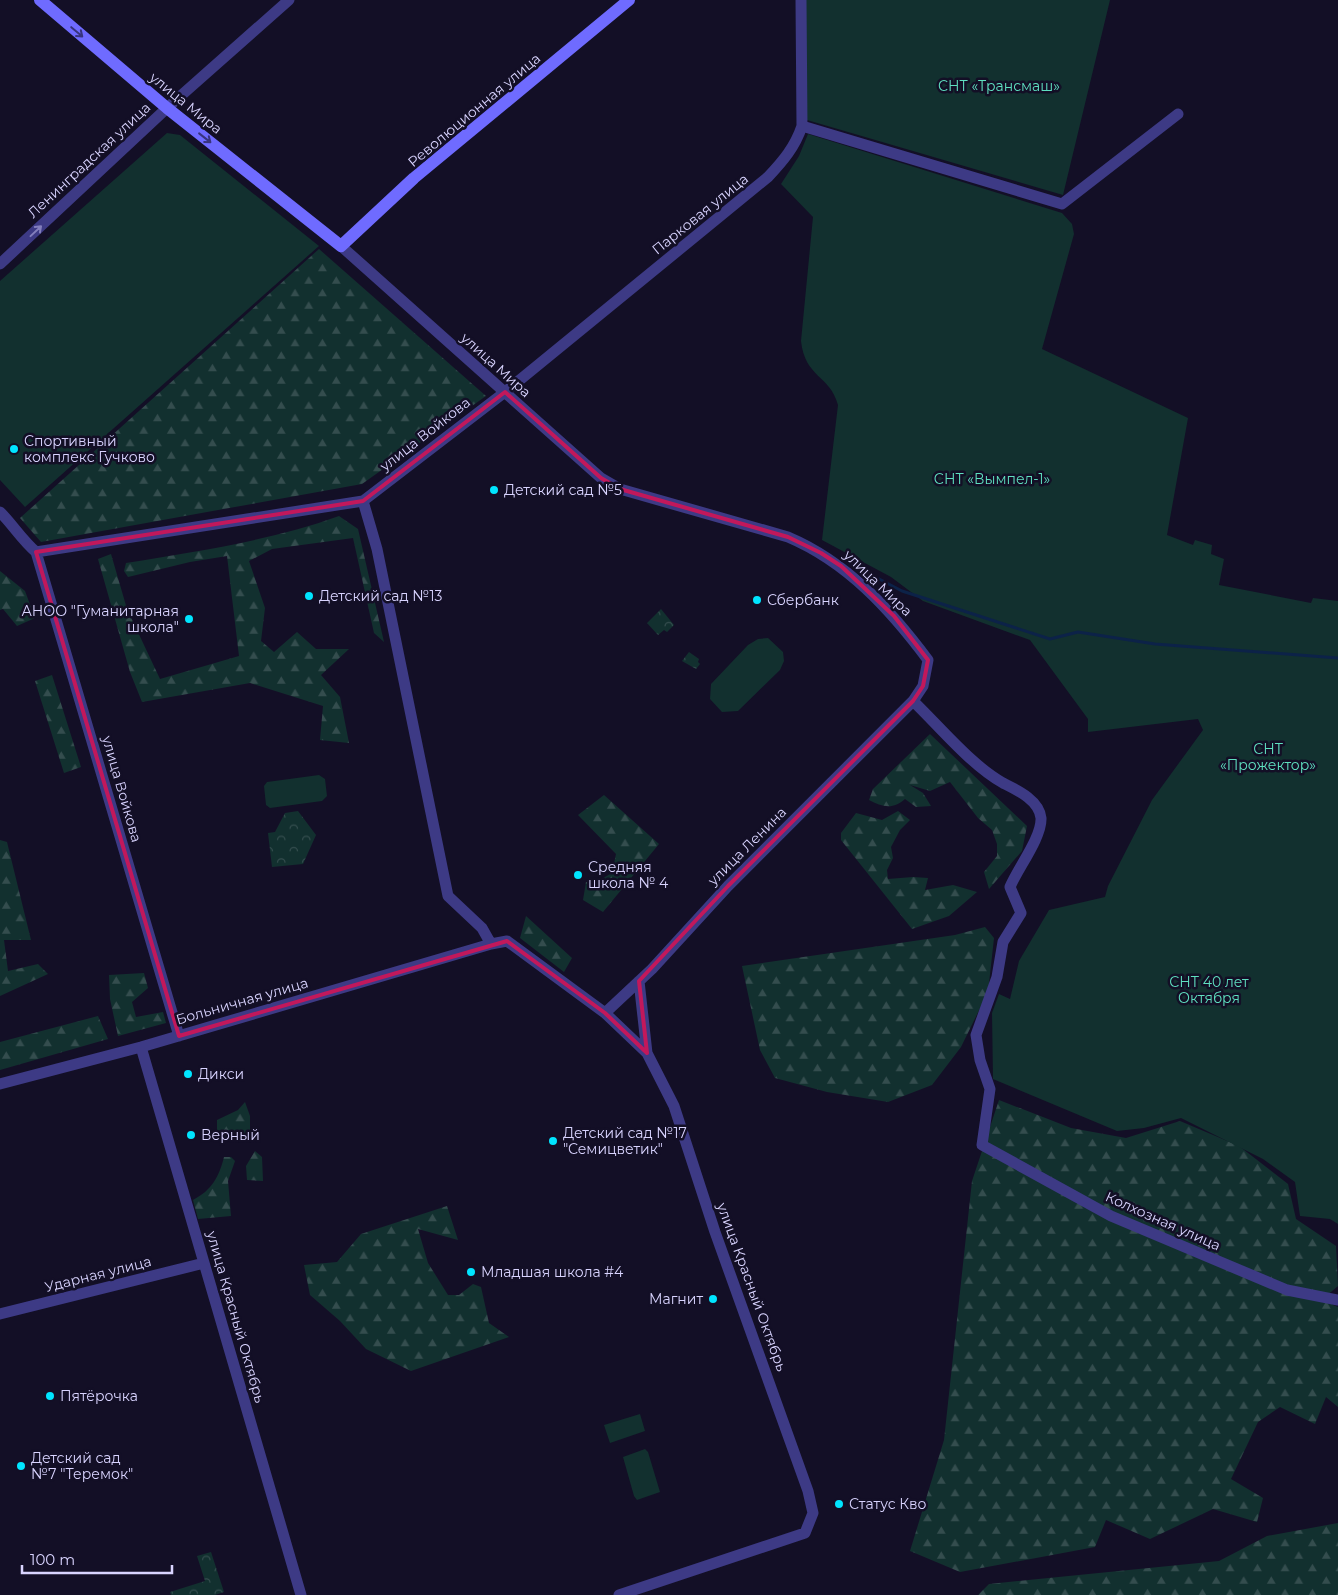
<svg xmlns="http://www.w3.org/2000/svg" width="1338" height="1595" viewBox="0 0 1338 1595" font-family="Montserrat,sans-serif">
<style>
.forest{fill:url(#forest-firs)}
.park{fill:url(#park-crowns)}
.garden{fill:#12302f}
.lines{fill:none;stroke-linecap:round;stroke-linejoin:round}
.stream{stroke:#0c2248;stroke-width:3}
.street{stroke:#3d3a85;stroke-width:11}
.secondary{stroke:#6f6bff;stroke-width:12}
.oneway{stroke:#38347d}
.oneway2{stroke:#837fbc}
.marked{fill:none;stroke:#c2185b;stroke-width:4;stroke-linejoin:round}
.poi-dot{fill:#00e5ff;stroke:#130f26;stroke-width:2}
.labels{text-anchor:middle;stroke-width:5;stroke-linejoin:round;paint-order:stroke}
.park-label{font-size:14px;fill:#5fe0c0;stroke:#130f26}
.street-label{font-size:14px;fill:#d9d4ff;stroke:#130f26}
.poi-label{font-size:14px;fill:#d9d4ff;stroke:#130f26;text-anchor:start}
</style>
<defs>
<pattern id="forest-firs" width="22" height="20" patternUnits="userSpaceOnUse" patternTransform="scale(1.25)"><rect width="22" height="20" fill="#12302f"/><path d="M5 1l3.5 6h-7zM16 11l3.5 6h-7z" fill="#344d4e"/></pattern>
<pattern id="park-crowns" width="20" height="18" patternUnits="userSpaceOnUse" patternTransform="scale(1.25)"><rect width="20" height="18" fill="#12302f"/><path d="M2 6a3 3 0 1 1 6 0M12 15a3 3 0 1 1 6 0" fill="none" stroke="#344d4e"/></pattern>
</defs>
<rect width="100%" height="100%" fill="#130f26"/>
<!-- forest -->
<path class="forest" d="M 319,249 L 486,396 L 362,484 L 41,542 L 20,518 Z
M 339,516 L 358,529 L 384,642 L 374,633 L 353,538 L 272,549 L 249,561 L 265,608 L 261,641 L 274,652 L 297,632 L 316,649 L 349,649 L 321,675 L 340,697 L 349,743 L 320,740 L 323,706 L 250,683 L 142,702 L 130,672 L 98,559 L 111,554 L 127,609 L 160,679 L 239,656 L 227,556 L 190,562 L 128,577 L 124,571 L 126,563 C 198,551 270,541 339,516 Z
M 0,571 L 25,591 L 35,618 L 17,626 L 3,609 L 0,610 Z
M 52,675 L 81,767 L 64,773 L 35,681 Z
M 930,734 L 1027,826 L 1022,851 L 989,889 L 984,872 L 997,856 L 997,844 L 992,830 L 978,818 L 950,782 L 930,791 L 910,785 L 923,793 L 931,806 L 916,807 L 905,799 C 893,810 882,807 869,800 L 873,789 Z
M 604,795 L 659,844 L 603,912 L 583,900 L 586,882 L 598,881 L 612,873 L 616,854 L 578,815 Z
M 898,811 L 910,820 L 900,830 L 891,847 L 893,858 L 887,870 L 888,879 L 913,877 L 928,878 L 925,890 L 953,885 L 977,892 L 949,916 L 912,929 L 841,840 L 841,833 L 856,813 L 882,820 Z
M 0,840 L 7,842 L 31,940 L 4,940 L 8,971 L 38,964 L 48,974 L 0,996 Z
M 526,916 L 572,958 L 564,972 L 520,938 Z
M 985,927 L 994,938 L 988,992 L 961,1047 L 932,1085 L 888,1102 L 827,1092 L 775,1078 L 760,1050 L 742,966 L 955,935 Z
M 144,973 L 148,988 L 132,1002 L 136,1017 L 163,1012 L 166,1023 L 118,1036 L 110,999 L 109,975 Z
M 98,1016 L 108,1039 L 0,1070 L 0,1042 Z
M 999,1100 L 1071,1128 L 1126,1138 L 1180,1121 L 1239,1146 L 1288,1184 L 1296,1219 L 1336,1246 L 1338,1286 L 1325,1297 L 1333,1305 L 1338,1307 L 1338,1407 L 1326,1397 L 1315,1424 L 1280,1407 L 1258,1422 L 1231,1479 L 1263,1498 L 1257,1522 L 1213,1509 L 1150,1539 L 1106,1520 L 1095,1547 L 960,1572 L 910,1551 L 944,1440 L 972,1181 Z
M 245,1102 L 250,1116 L 250,1133 L 242,1139 L 217,1139 L 217,1120 L 238,1110 Z
M 255,1151 L 262,1157 L 263,1181 L 247,1180 L 246,1166 Z
M 224,1157 L 231,1157 L 235,1161 L 228,1181 L 231,1216 L 198,1219 L 193,1200 C 212,1190 219,1177 224,1157 Z
M 447,1206 L 458,1240 L 418,1229 L 428,1263 L 448,1295 L 459,1295 L 473,1284 L 481,1287 L 489,1323 L 509,1337 L 411,1371 L 366,1349 L 340,1321 L 310,1295 L 304,1265 L 337,1262 L 361,1234 Z
M 1338,1523 L 1338,1595 L 978,1595 L 989,1584 L 1219,1561 L 1267,1536 Z"/>
<!-- park -->
<path class="park" d="M 661,609 L 674,625 L 667,632 L 664,630 L 658,635 L 647,623 Z
M 689,652 L 699,659 L 698,662 L 700,664 L 696,669 L 682,661 Z
M 298,811 L 316,835 L 303,864 L 272,867 L 268,833 L 275,832 L 285,813 Z
M 211,1552 L 224,1592 L 215,1595 L 171,1595 L 170,1592 L 205,1581 L 197,1556 Z"/>
<!-- garden -->
<path class="garden" d="M 804,0 L 1110,0 L 1063,195 L 807,120 Z
M 167,133 L 180,135 L 319,246 L 25,507 L 0,480 L 0,281 Z
M 808,134 L 1062,213 L 1072,224 L 1074,234 L 1042,349 L 1188,418 L 1167,535 L 1193,545 L 1195,540 L 1212,545 L 1211,554 L 1224,559 L 1219,585 L 1311,603 L 1313,598 L 1338,601 L 1338,1224 L 1330,1219 L 1300,1216 L 1295,1182 L 1263,1159 L 1181,1118 L 1144,1128 L 1117,1131 L 993,1079 L 992,1013 L 999,994 L 1010,999 L 1019,961 L 1049,910 L 1105,897 L 1108,886 L 1152,800 L 1203,730 L 1198,719 L 1088,732 L 1088,719 L 1030,640 L 923,601 L 891,577 L 822,540 L 838,405 C 830,375 805,378 801,341 L 813,217 L 781,184 L 799,156 Z
M 768,638 L 783,652 L 784,661 L 780,670 L 738,711 L 722,712 L 710,699 L 711,684 L 748,645 L 758,639 Z
M 319,775 L 325,779 L 327,796 L 322,801 L 270,808 L 266,805 L 264,786 L 267,782 Z
M 640,1414 L 645,1431 L 610,1443 L 604,1425 Z
M 645,1449 L 648,1452 L 660,1492 L 637,1500 L 634,1496 L 623,1457 Z"/>
<g class="lines">
<!-- stream -->
<path class="stream" d="M 864,571 L 902,591 L 1050,639 L 1078,632 L 1155,644 L 1338,658"/>
<!-- street -->
<path class="street" d="M 802,126 L 1062,204 L 1178,114
M 341,246 L 601,478 L 620,489 L 788,537 C 847,562 890,609 928,660 L 923,686 L 913,701 L 728,886 L 652,969 L 605,1013
M 0,264 L 167,108 L 289,0
M 363,501 L 505,392 L 768,177 C 783,161 795,147 802,126 L 801,0
M 0,512 C 13,525 22,540 36,552
M 913,701 C 940,727 971,765 1003,783 C 1017,790 1039,800 1041,818 C 1042,837 1018,868 1010,887 L 1021,913 L 1003,942 L 997,977 L 976,1035 L 980,1060 L 990,1089 L 982,1145 L 1111,1216 L 1287,1290 L 1338,1300
M 639,981 L 647,1053
M 179,1036 L 36,552 L 363,501 L 377,549 L 448,896 L 482,928 L 491,944
M 141,1047 L 301,1595
M 0,1084 L 141,1047 L 491,944 L 507,941 L 605,1013 L 647,1053 L 674,1106 L 715,1232 L 808,1491 L 813,1513 L 805,1533 L 619,1595
M 0,1314 L 204,1263"/>
<!-- secondary -->
<path class="secondary" d="M 40,0 L 167,108 L 341,246 L 414,178 L 629,0"/>
</g>
<!-- one-way arrows -->
<defs><path id="oneway-shaft" d="M-6 0H5M1.5-3L5.5 0L1.5 3" fill="none" stroke-width="1.6" stroke-linecap="round" stroke-linejoin="round" transform="scale(1.25)"/></defs>
<g class="oneway">
<use href="#oneway-shaft" transform="translate(77 32) rotate(40)"/>
<use href="#oneway-shaft" transform="translate(205 138) rotate(38)"/>
</g>
<use class="oneway2" href="#oneway-shaft" transform="translate(36 231) rotate(-43)"/>
<!-- marked area -->
<path class="marked" d="M 505,392 L 601,478 L 620,489 L 788,537 L 821,553 L 841,566 L 894,616 L 928,660 L 923,686 L 913,701 L 728,886 L 639,981 L 647,1053 L 605,1013 L 507,941 L 179,1036 L 36,552 L 363,501 Z"/>
<!-- markers -->
<g class="poi-dot">
<circle cx="14" cy="449" r="5"/>
<circle cx="494" cy="490" r="5"/>
<circle cx="309" cy="596" r="5"/>
<circle cx="757" cy="600" r="5"/>
<circle cx="189" cy="619" r="5"/>
<circle cx="578" cy="875" r="5"/>
<circle cx="188" cy="1074" r="5"/>
<circle cx="191" cy="1135" r="5"/>
<circle cx="553" cy="1141" r="5"/>
<circle cx="471" cy="1272" r="5"/>
<circle cx="713" cy="1299" r="5"/>
<circle cx="50" cy="1396" r="5"/>
<circle cx="21" cy="1466" r="5"/>
<circle cx="839" cy="1504" r="5"/>
</g>
<g class="labels">
<!-- park labels -->
<g class="park-label">
<text x="999" y="91">СНТ «Трансмаш»</text>
<text x="992" y="484">СНТ «Вымпел-1»</text>
<text x="1268" y="754">СНТ<tspan x="1268" dy="16">«Прожектор»</tspan></text>
<text x="1209" y="987">СНТ 40 лет<tspan x="1209" dy="16">Октября</tspan></text>
</g>
<!-- street labels -->
<g class="street-label">
<text transform="translate(186 103) rotate(39)" y="5">улица Мира</text>
<text transform="translate(474 110) rotate(-40)" y="5">Революционная улица</text>
<text transform="translate(89 160) rotate(-43)" y="5">Ленинградская улица</text>
<text transform="translate(700 214) rotate(-39)" y="5">Парковая улица</text>
<text transform="translate(496 365) rotate(42)" y="5">улица Мира</text>
<text transform="translate(425 434) rotate(-38)" y="5">улица Войкова</text>
<text transform="translate(878 583) rotate(44)" y="5">улица Мира</text>
<text transform="translate(122 789) rotate(74)" y="5">улица Войкова</text>
<text transform="translate(747 846) rotate(-45)" y="5">улица Ленина</text>
<text transform="translate(242 1001) rotate(-16)" y="5">Больничная улица</text>
<text transform="translate(1163 1221) rotate(24)" y="5">Колхозная улица</text>
<text transform="translate(98 1274) rotate(-14)" y="5">Ударная улица</text>
<text transform="translate(752 1287) rotate(70)" y="5">улица Красный Октябрь</text>
<text transform="translate(236 1317) rotate(74)" y="5">улица Красный Октябрь</text>
</g>
<!-- poi labels -->
<g class="poi-label">
<text x="24" y="446">Спортивный<tspan x="24" dy="16">комплекс Гучково</tspan></text>
<text x="504" y="495">Детский сад №5</text>
<text x="319" y="601">Детский сад №13</text>
<text x="767" y="605">Сбербанк</text>
<text x="179" y="616" text-anchor="end">АНОО "Гуманитарная<tspan x="179" dy="16">школа"</tspan></text>
<text x="588" y="872">Средняя<tspan x="588" dy="16">школа № 4</tspan></text>
<text x="198" y="1079">Дикси</text>
<text x="563" y="1138">Детский сад №17<tspan x="563" dy="16">"Семицветик"</tspan></text>
<text x="201" y="1140">Верный</text>
<text x="481" y="1277">Младшая школа #4</text>
<text x="703" y="1304" text-anchor="end">Магнит</text>
<text x="60" y="1401">Пятёрочка</text>
<text x="31" y="1463">Детский сад<tspan x="31" dy="16">№7 "Теремок"</tspan></text>
<text x="849" y="1509">Статус Кво</text>
</g>
</g>
<!-- scale -->
<path d="M22 1565v8h150v-8" fill="none" stroke="#d9d4ff" stroke-width="2.5"/>
<text x="30" y="1565" font-size="15" fill="#d9d4ff" stroke="#130f26" stroke-width="4" paint-order="stroke">100 m</text>
</svg>
